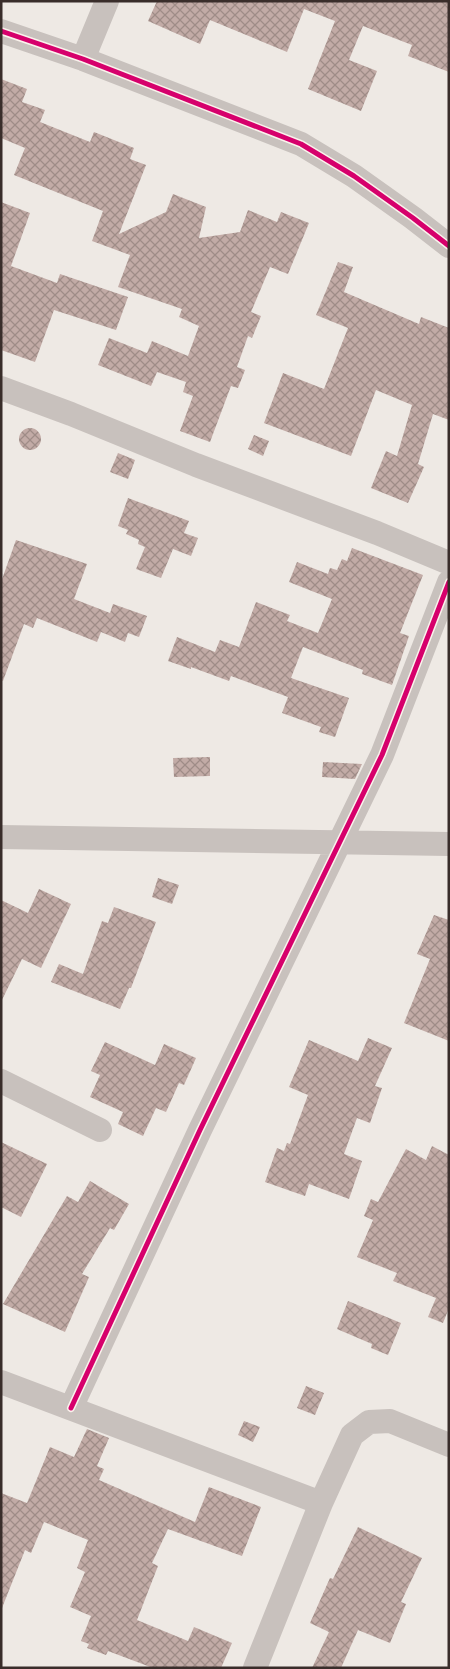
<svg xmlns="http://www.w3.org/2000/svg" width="450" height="1669" viewBox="0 0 450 1669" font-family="'Archivo Narrow',sans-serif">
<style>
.building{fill:url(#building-cross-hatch)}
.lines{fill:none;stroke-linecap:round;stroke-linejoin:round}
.minor{stroke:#c8c1bd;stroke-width:24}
.cycleway-casing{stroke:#faf2ec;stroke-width:8}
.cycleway{stroke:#d6006c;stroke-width:5}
</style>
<defs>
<pattern id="building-cross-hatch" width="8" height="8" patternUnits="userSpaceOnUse" patternTransform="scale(1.25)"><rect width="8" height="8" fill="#c2aba6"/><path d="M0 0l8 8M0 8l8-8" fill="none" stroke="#9f8c87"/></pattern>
</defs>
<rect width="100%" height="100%" fill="#eee9e4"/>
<!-- building -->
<path class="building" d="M 157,1 L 449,1 L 449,72 L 408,56 L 412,45 L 363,26 L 349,60 L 377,71 L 361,111 L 308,89 L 335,21 L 304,9 L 287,52 L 210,20 L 200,44 L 148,21 Z
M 1,79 L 27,89 L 22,102 L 45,110 L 40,122 L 90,142 L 94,132 L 134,148 L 130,159 L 146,165 L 119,234 L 166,212 L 173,194 L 206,207 L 199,238 L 240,232 L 248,210 L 277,222 L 281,212 L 309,223 L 288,274 L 270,267 L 251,312 L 261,316 L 252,338 L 248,336 L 237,367 L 245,370 L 238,388 L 231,386 L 210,442 L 180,431 L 193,396 L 183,392 L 186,382 L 157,372 L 151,386 L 98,365 L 109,338 L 147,353 L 152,341 L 188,356 L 199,326 L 179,317 L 182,309 L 118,287 L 130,255 L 92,241 L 103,211 L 14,175 L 25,148 L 1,138 Z
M 1,202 L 30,213 L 11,266 L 57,283 L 60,274 L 128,297 L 116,330 L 54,310 L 35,362 L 1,350 Z
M 338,262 L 353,267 L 344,292 L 419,324 L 421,317 L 449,328 L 449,420 L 433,414 L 418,464 L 424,467 L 408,503 L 371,488 L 386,451 L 397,456 L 412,405 L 376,390 L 351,456 L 264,423 L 283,373 L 324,389 L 348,328 L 316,315 Z
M19 439a11 11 0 1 1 22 0a11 11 0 1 1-22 0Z
M 254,435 L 269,441 L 263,456 L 248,449 Z
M 118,453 L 135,460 L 128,479 L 110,472 Z
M 128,498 L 189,521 L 184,533 L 198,538 L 191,556 L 173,549 L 161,578 L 136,569 L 145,547 L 138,544 L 139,540 L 126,534 L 128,530 L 118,526 Z
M 16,540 L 87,564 L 74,599 L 110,613 L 113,604 L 147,616 L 139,637 L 128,633 L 125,642 L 101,632 L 97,642 L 37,618 L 33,628 L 24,624 L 3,681 L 1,680 L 1,582 Z
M 352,548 L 423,575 L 400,633 L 409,636 L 392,685 L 362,674 L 363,670 L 303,647 L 291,678 L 349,698 L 335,737 L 319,732 L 321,727 L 282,713 L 288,697 L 231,676 L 229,681 L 191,667 L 191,669 L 168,661 L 177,637 L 215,652 L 220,640 L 239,647 L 256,602 L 290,615 L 287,621 L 318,633 L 332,599 L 289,582 L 297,562 L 328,574 L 330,568 L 337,570 L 342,559 L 347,561 Z
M 210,757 L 210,776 L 174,777 L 173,758 Z
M 323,762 L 362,764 L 355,779 L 322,777 Z
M 158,878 L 179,885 L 172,904 L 152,897 Z
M 39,889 L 71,904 L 41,968 L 22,959 L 1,1002 L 1,900 L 28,913 Z
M 114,907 L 156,922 L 131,988 L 129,988 L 120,1009 L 51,982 L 59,964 L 83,974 L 102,921 L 108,923 Z
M 434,915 L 449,920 L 449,1041 L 404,1023 L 430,959 L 417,954 Z
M 368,1038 L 392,1048 L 375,1086 L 382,1088 L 370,1123 L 357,1118 L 344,1154 L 362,1161 L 349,1199 L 309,1184 L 305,1196 L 265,1182 L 277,1148 L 284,1151 L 287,1143 L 290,1144 L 308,1095 L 289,1087 L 309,1040 L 358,1061 Z
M 105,1042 L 155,1065 L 164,1044 L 196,1058 L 184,1085 L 179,1083 L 166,1112 L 156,1108 L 143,1136 L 118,1124 L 123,1112 L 90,1097 L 100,1075 L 91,1071 Z
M 1,1142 L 47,1164 L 21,1217 L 1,1207 Z
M 432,1146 L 449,1155 L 449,1308 L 443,1323 L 428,1317 L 436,1298 L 393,1281 L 397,1273 L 357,1257 L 373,1220 L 364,1216 L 371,1199 L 378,1202 L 406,1149 L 426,1160 Z
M 90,1181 L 129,1204 L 114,1230 L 110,1228 L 82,1274 L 89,1277 L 65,1332 L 3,1304 L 67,1196 L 78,1202 Z
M 348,1301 L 401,1323 L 388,1355 L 371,1348 L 372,1344 L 337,1329 Z
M 306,1386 L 324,1393 L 315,1415 L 297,1408 Z
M 244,1421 L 260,1427 L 253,1442 L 238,1435 Z
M 87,1429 L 109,1438 L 97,1466 L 104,1469 L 99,1480 L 195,1522 L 209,1487 L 261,1507 L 242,1556 L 168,1529 L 152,1563 L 158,1566 L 137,1620 L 188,1641 L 194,1627 L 232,1643 L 221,1668 L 153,1668 L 108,1651 L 106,1655 L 87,1648 L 89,1644 L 81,1641 L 91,1616 L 70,1607 L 85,1572 L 77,1568 L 88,1540 L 44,1522 L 31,1553 L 25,1550 L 2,1608 L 1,1608 L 1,1493 L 27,1503 L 50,1447 L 74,1457 Z
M 358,1527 L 422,1558 L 401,1602 L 406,1604 L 390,1643 L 358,1630 L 341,1668 L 312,1668 L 329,1632 L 310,1623 L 330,1578 L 333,1579 Z"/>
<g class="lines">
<!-- minor -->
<path class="minor" d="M 1,31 L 83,59 L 301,144 L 354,176 L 413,218 L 449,246
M 83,59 L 107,1
M 1,388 L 71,414 L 196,465 L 377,533 L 449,563
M 1,837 L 449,844
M 1,1081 L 100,1130
M 1,1382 L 321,1503
M 71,1408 L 200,1130 L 382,755 L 449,582
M 255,1668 L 321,1503 L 352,1435 L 369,1422 L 390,1421 L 449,1445"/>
<defs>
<path id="cycleway" d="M 1,31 L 83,59 L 301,144 L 354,176 L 413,218 L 449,246
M 71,1408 L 200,1130 L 382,755 L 449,582"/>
</defs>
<!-- cycleway casing -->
<use href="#cycleway" class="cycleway-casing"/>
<!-- cycleway -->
<use href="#cycleway" class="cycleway"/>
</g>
<!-- border -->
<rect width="450" height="1669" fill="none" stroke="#392d2a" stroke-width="5"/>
</svg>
